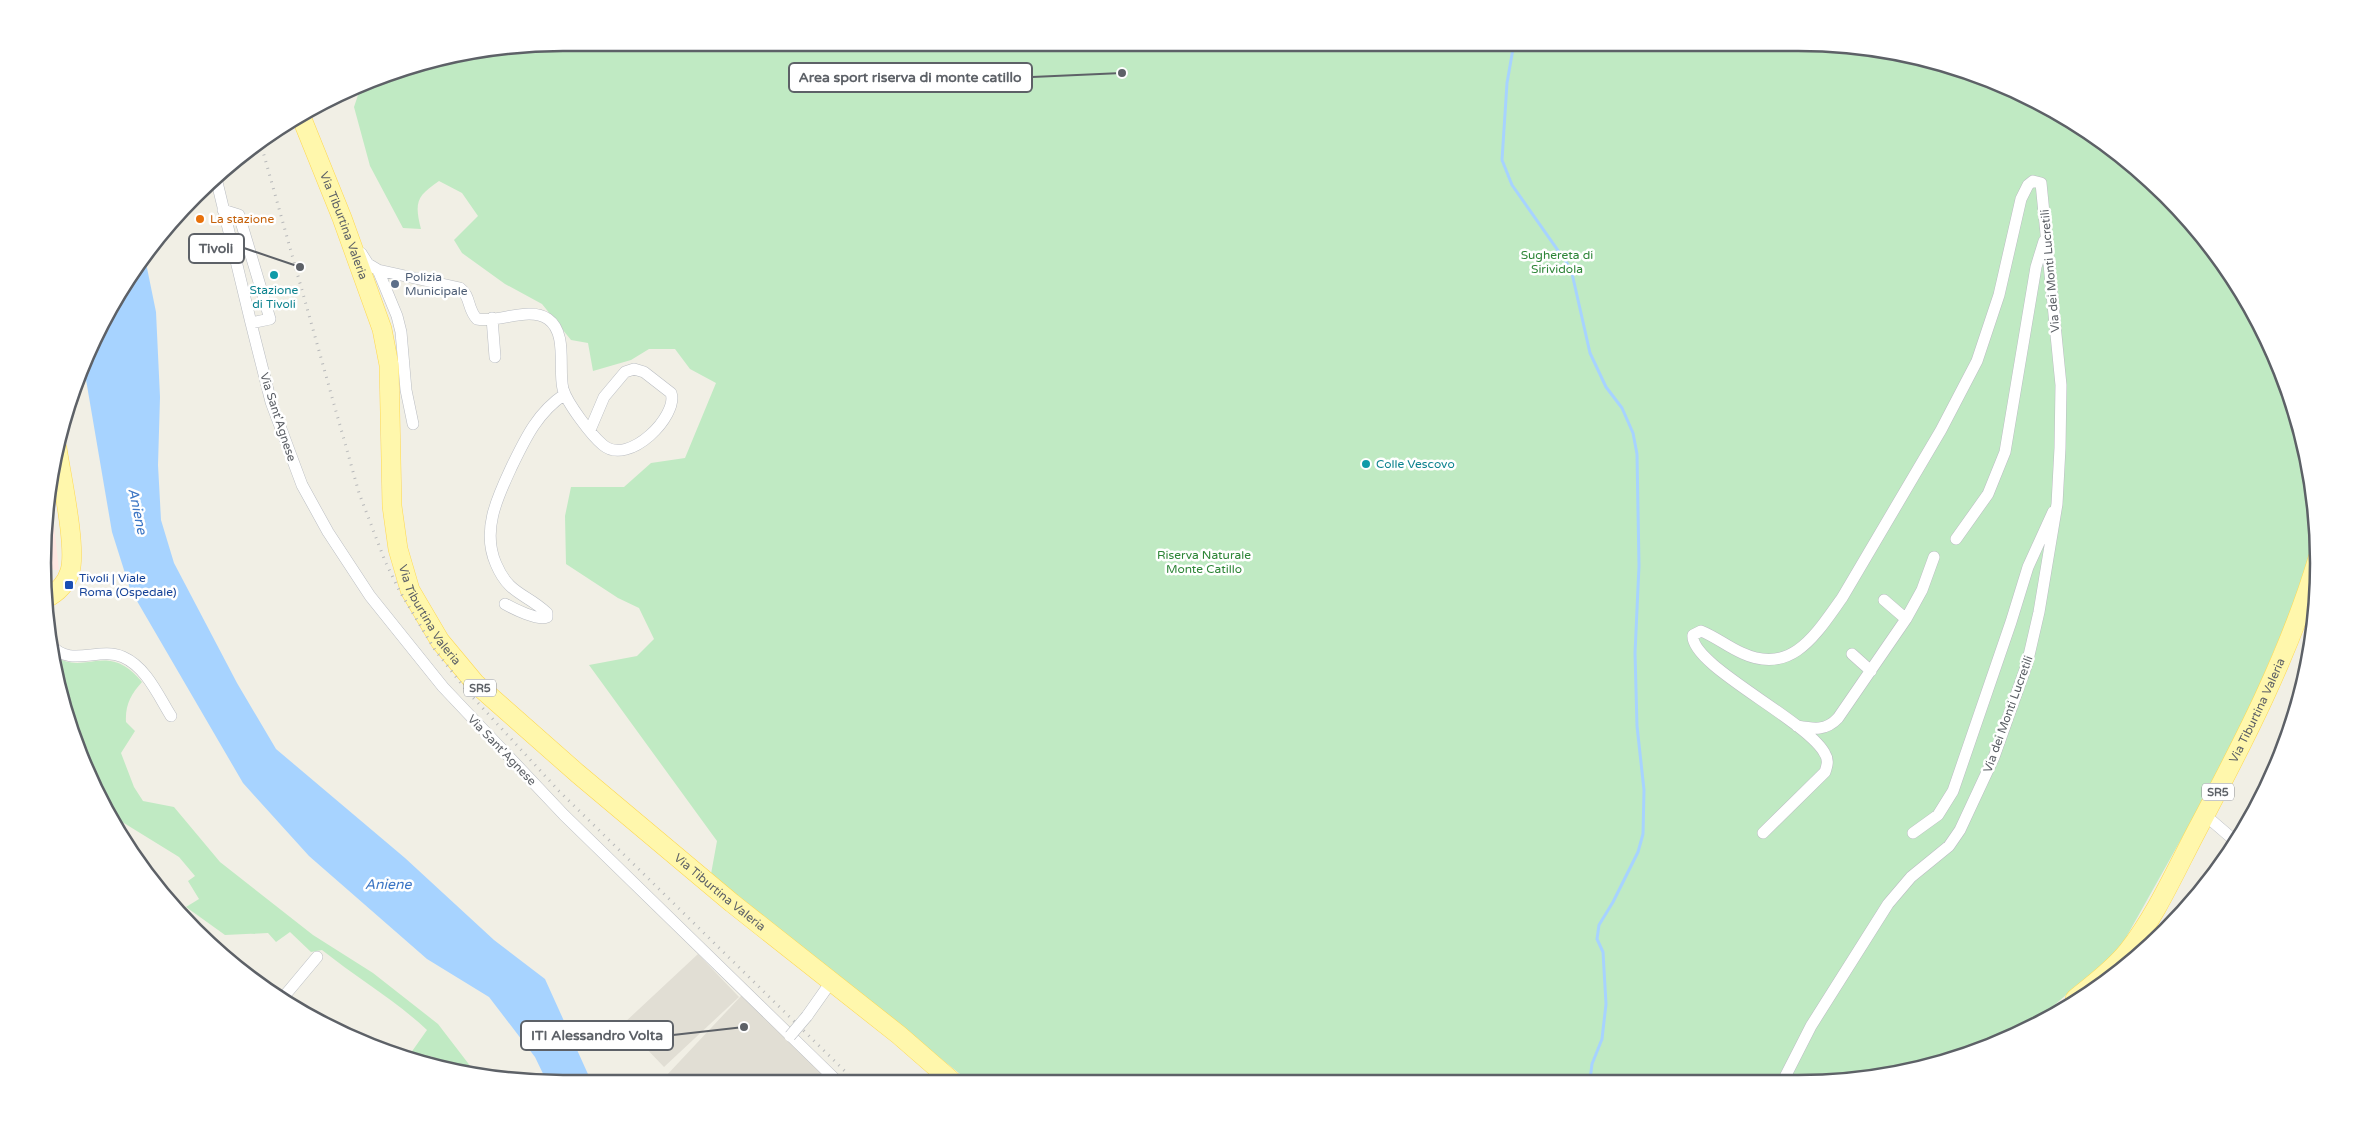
<svg xmlns="http://www.w3.org/2000/svg" width="2361" height="1126" viewBox="0 0 2361 1126" font-family="'Varela Round',sans-serif">
<style>
.education{fill:#e1ded4}
.medical{fill:#fee6e1}
.green{fill:#c0eac3}
.water{fill:#a7d3ff}
.lines{fill:none;stroke-linecap:round;stroke-linejoin:round}
.stream{stroke:#a7d3ff;stroke-width:3}
.street-casing{stroke:#babdc2;stroke-width:12}
.primary-casing{stroke:#fed851;stroke-width:20}
.street{stroke:#fff;stroke-width:11}
.primary{stroke:#fff7ac;stroke-width:19}
.rail{stroke:#b8b9ba;stroke-width:3;stroke-dasharray:1 6;stroke-linecap:butt}
.street-bridge-casing{stroke:#babdc2;stroke-width:12;stroke-linecap:butt}
.street-bridge{stroke:#fff;stroke-width:11}
.food-dot{fill:#e8710a;stroke:#fff;stroke-width:2}
.culture-dot{fill:#0f9aa8;stroke:#fff;stroke-width:2}
.service-dot{fill:#5c6f8a;stroke:#fff;stroke-width:2}
.transit-dot{fill:#1a4fb4;stroke:#fff;stroke-width:2}
.labels{text-anchor:middle;stroke-width:5;stroke-linejoin:round;paint-order:stroke}
.shield{fill:#fff;stroke:#8e9095;stroke-width:1}
.shield-label{font-size:11px;font-weight:bold;fill:#5d6167}
.food-label{font-size:12px;fill:#c56008;stroke:#fff;text-anchor:start}
.street-label{font-size:12px;fill:#5d6167;stroke:#fff}
.park-label{font-size:12px;fill:#2d8537;stroke:#fff}
.service-label{font-size:12px;fill:#4e5e75;stroke:#fff;text-anchor:start}
.culture-label{font-size:12px;fill:#0d838f;stroke:#fff}
.transit-label{font-size:12px;fill:#164399;stroke:#fff;text-anchor:start}
.water-label{font-size:14px;font-style:italic;fill:#3c76c5;stroke:#fff}
.rim{fill:none;stroke:#5d6167;stroke-width:2.5}
.leader{fill:none;stroke:#5d6167;stroke-width:2}
.callout-dot{fill:#5d6167;stroke:#fff;stroke-width:2}
.callout{fill:#fff;stroke:#5d6167;stroke-width:2}
.callout-label{font-size:14px;text-anchor:middle;font-weight:bold;fill:#5d6167}
</style>
<rect width="100%" height="100%" fill="#f1efe5"/>
<!-- education -->
<path class="education" d="M 698,954 L 739,997 L 664,1067 L 623,1024 Z
M 742,995 L 836,1083 L 672,1083 L 665,1077 Z"/>
<!-- medical -->
<path class="medical" d="M 50,489 L 59,570 L 47,569 L 47,572 L 43,572 Z"/>
<!-- green -->
<path class="green" d="M 563,43 L 1798,43 L 1900,53 L 1997,82 L 2087,130 L 2166,195 L 2231,274 L 2279,364 L 2309,462 L 2316,536 L 2306,575 L 2234,745 L 2119,950 L 2039,1018 L 1997,1044 L 1866,1079 L 970,1082 L 711,874 L 717,841 L 589,665 L 637,656 L 654,639 L 639,608 L 618,598 L 566,564 L 565,516 L 571,487 L 624,487 L 651,463 L 685,458 L 716,383 L 690,369 L 675,349 L 649,349 L 631,360 L 593,371 L 588,343 L 571,340 L 542,304 L 505,284 L 462,253 L 454,240 L 478,216 L 462,193 L 439,181 C 417,196 414,202 421,229 L 403,228 L 370,166 L 354,107 L 361,86 L 395,70 L 462,52 Z
M 53,655 C 85,678 107,639 142,682 C 131,694 125,705 126,722 L 135,731 L 121,753 L 134,787 L 143,801 L 174,807 L 220,862 L 313,935 L 373,973 L 438,1024 L 471,1067 L 469,1074 L 447,1069 L 431,1056 L 425,1062 L 408,1057 L 427,1030 C 395,1000 357,978 322,950 L 311,952 L 290,932 L 276,942 L 268,933 L 225,935 L 186,907 L 199,899 L 188,881 L 195,876 L 179,857 L 119,820 L 112,819 L 97,794 L 92,776 L 85,765 L 70,730 Z"/>
<!-- water -->
<path class="water" d="M 145,258 L 156,312 L 160,397 L 158,465 L 161,520 L 174,563 L 237,683 L 276,749 L 405,858 L 494,940 L 545,979 L 592,1083 L 547,1082 L 535,1057 L 489,997 L 427,959 L 309,856 L 243,783 L 130,589 L 112,532 L 83,362 L 112,303 Z"/>
<g class="lines">
<!-- stream -->
<path class="stream" d="M 1514,43 L 1507,83 L 1502,160 L 1512,185 L 1571,269 L 1590,353 L 1606,387 L 1622,408 L 1633,433 L 1637,454 L 1639,566 L 1635,653 L 1637,726 L 1644,790 L 1643,834 L 1638,852 L 1613,902 L 1599,925 L 1597,939 L 1603,952 L 1606,1004 L 1602,1039 L 1592,1064 L 1590,1080"/>
<defs>
<path id="street" d="M 216,178 L 251,323 L 270,319 L 239,215 L 223,210
M 361,253 L 368,264 L 378,270 L 460,288 C 471,296 467,309 477,319 C 499,323 529,306 548,319 C 568,333 558,369 563,389 C 567,403 591,435 603,445 C 629,467 679,415 671,393 L 644,372 L 634,369 L 625,372 L 604,397 L 590,430
M 378,270 L 397,316 L 401,332 L 406,390 L 413,424
M 492,318 L 495,357
M 251,323 L 271,402 L 302,485 L 328,532 L 370,596 L 443,687 L 564,815 L 839,1083
M 1956,539 L 1988,494 L 2005,452 L 2036,267 L 2044,241
M 1884,600 L 1906,619
M 505,604 C 514,609 538,621 547,617 L 547,613 C 526,593 509,595 496,564 C 481,530 498,496 512,466 C 526,437 538,412 565,394
M 50,644 C 70,669 98,646 123,657 C 146,667 158,695 171,716
M 1852,654 L 1871,671
M 1797,726 C 1814,729 1826,731 1838,718 L 1906,619 L 1922,590 L 1934,557
M 2205,815 L 2234,840
M 1763,833 L 1825,772 C 1827,766 1829,760 1825,754 C 1809,721 1689,665 1693,635 L 1701,631 C 1716,637 1728,647 1742,653 C 1792,676 1816,634 1842,598 L 1941,430 L 1977,361 L 1999,295 L 2021,199 L 2028,185 L 2033,181 L 2041,183 L 2061,385 L 2060,448 L 2057,504 L 2039,612 L 2027,664 L 1994,757 L 1960,830 L 1949,846 L 1911,877 L 1888,904 L 1811,1026 L 1784,1079
M 1913,833 L 1938,815 L 1953,791 L 2011,622 L 2028,567 L 2053,512
M 281,1000 L 317,957
M 807,1016 L 831,982"/>
<g id="primary">
<path id="s1" d="M 300,114 L 342,218 L 382,329 L 389,365 L 392,506 L 398,549 L 410,590 L 440,641 L 475,683 L 577,773 L 732,903 L 899,1035 L 953,1082"/>
<path d="M 45,599 C 57,593 66,585 70,571 C 77,548 61,475 57,448"/>
<path id="s2" d="M 2075,999 C 2093,984 2113,970 2128,951 C 2156,915 2175,872 2196,832 C 2243,743 2289,655 2318,558"/>
</g>
</defs>
<!-- street casing -->
<use href="#street" class="street-casing"/>
<!-- primary casing -->
<use href="#primary" class="primary-casing"/>
<!-- street -->
<use href="#street" class="street"/>
<!-- primary -->
<use href="#primary" class="primary"/>
<!-- rail -->
<path class="rail" d="M 260,141 L 359,493 L 385,561 L 399,590 L 435,650 L 467,691 L 559,791 L 856,1082"/>
<defs>
<path id="street-bridge" d="M 790,1036 L 807,1016"/>
</defs>
<!-- street-bridge casing -->
<use href="#street-bridge" class="street-bridge-casing"/>
<!-- street-bridge -->
<use href="#street-bridge" class="street-bridge"/>
</g>
<!-- markers -->
<circle class="food-dot" cx="200" cy="219" r="5"/>
<g class="culture-dot">
<circle cx="274" cy="275" r="5"/>
<circle cx="1366" cy="464" r="5"/>
</g>
<circle class="service-dot" cx="395" cy="284" r="5"/>
<rect class="transit-dot" x="64" y="580" width="10" height="10" rx="2.5"/>
<g class="labels">
<!-- shield labels -->
<g class="shield">
<rect x="464" y="679.5" width="32" height="17" rx="4"/>
<rect x="2202" y="783.5" width="32" height="17" rx="4"/>
</g>
<g class="shield-label">
<text x="480" y="692">SR5</text>
<text x="2218" y="796">SR5</text>
</g>
<!-- food labels -->
<g class="food-label">
<text x="210" y="223">La stazione</text>
</g>
<!-- street labels -->
<g class="street-label">
<text dy="4" stroke="none"><textPath href="#s1" startOffset="120">Via Tiburtina Valeria</textPath></text>
<text transform="translate(2050 271) rotate(-95)" y="4">Via dei Monti Lucretili</text>
<text transform="translate(278 417) rotate(72)" y="4">Via Sant'Agnese</text>
<text dy="4" stroke="none"><textPath href="#s1" startOffset="525">Via Tiburtina Valeria</textPath></text>
<text dy="4" stroke="none"><textPath href="#s2" startOffset="345">Via Tiburtina Valeria</textPath></text>
<text transform="translate(2008 714) rotate(-70)" y="4">Via dei Monti Lucretili</text>
<text transform="translate(502 750) rotate(46)" y="4">Via Sant'Agnese</text>
<text dy="4" stroke="none"><textPath href="#s1" startOffset="930">Via Tiburtina Valeria</textPath></text>
</g>
<!-- park labels -->
<g class="park-label">
<text x="1557" y="259">Sughereta di<tspan x="1557" dy="14">Sirividola</tspan></text>
<text x="1204" y="559">Riserva Naturale<tspan x="1204" dy="14">Monte Catillo</tspan></text>
</g>
<!-- service labels -->
<g class="service-label">
<text x="405" y="281">Polizia<tspan x="405" dy="14">Municipale</tspan></text>
</g>
<!-- culture labels -->
<g class="culture-label">
<text x="274" y="294">Stazione<tspan x="274" dy="14">di Tivoli</tspan></text>
<text x="1376" y="468" text-anchor="start">Colle Vescovo</text>
</g>
<!-- transit labels -->
<g class="transit-label">
<text x="79" y="582">Tivoli | Viale<tspan x="79" dy="14">Roma (Ospedale)</tspan></text>
</g>
<!-- water labels -->
<g class="water-label">
<text transform="translate(138 511) rotate(78)" y="5">Aniene</text>
<text x="388" y="889">Aniene</text>
</g>
</g>
<!-- crop -->
<path d="M0 0H2361V1126H0ZM563 51H1798A512 512 0 0 1 2310 563V563A512 512 0 0 1 1798 1075H563A512 512 0 0 1 51 563V563A512 512 0 0 1 563 51Z" fill="#fff" fill-rule="evenodd"/>
<path class="rim" d="M563 51H1798A512 512 0 0 1 2310 563V563A512 512 0 0 1 1798 1075H563A512 512 0 0 1 51 563V563A512 512 0 0 1 563 51Z"/>
<!-- callouts -->
<path class="leader" d="M1122 73L1032 77M300 267L244 248M744 1027L673 1035"/>
<g class="callout-dot">
<circle cx="1122" cy="73" r="5"/>
<circle cx="300" cy="267" r="5"/>
<circle cx="744" cy="1027" r="5"/>
</g>
<g class="callout">
<rect x="789" y="63" width="243" height="29" rx="5"/>
<rect x="189" y="234" width="55" height="29" rx="5"/>
<rect x="521" y="1021" width="152" height="29" rx="5"/>
</g>
<g class="callout-label">
<text x="910" y="82">Area sport riserva di monte catillo</text>
<text x="216" y="253">Tivoli</text>
<text x="597" y="1040">ITI Alessandro Volta</text>
</g>
</svg>
